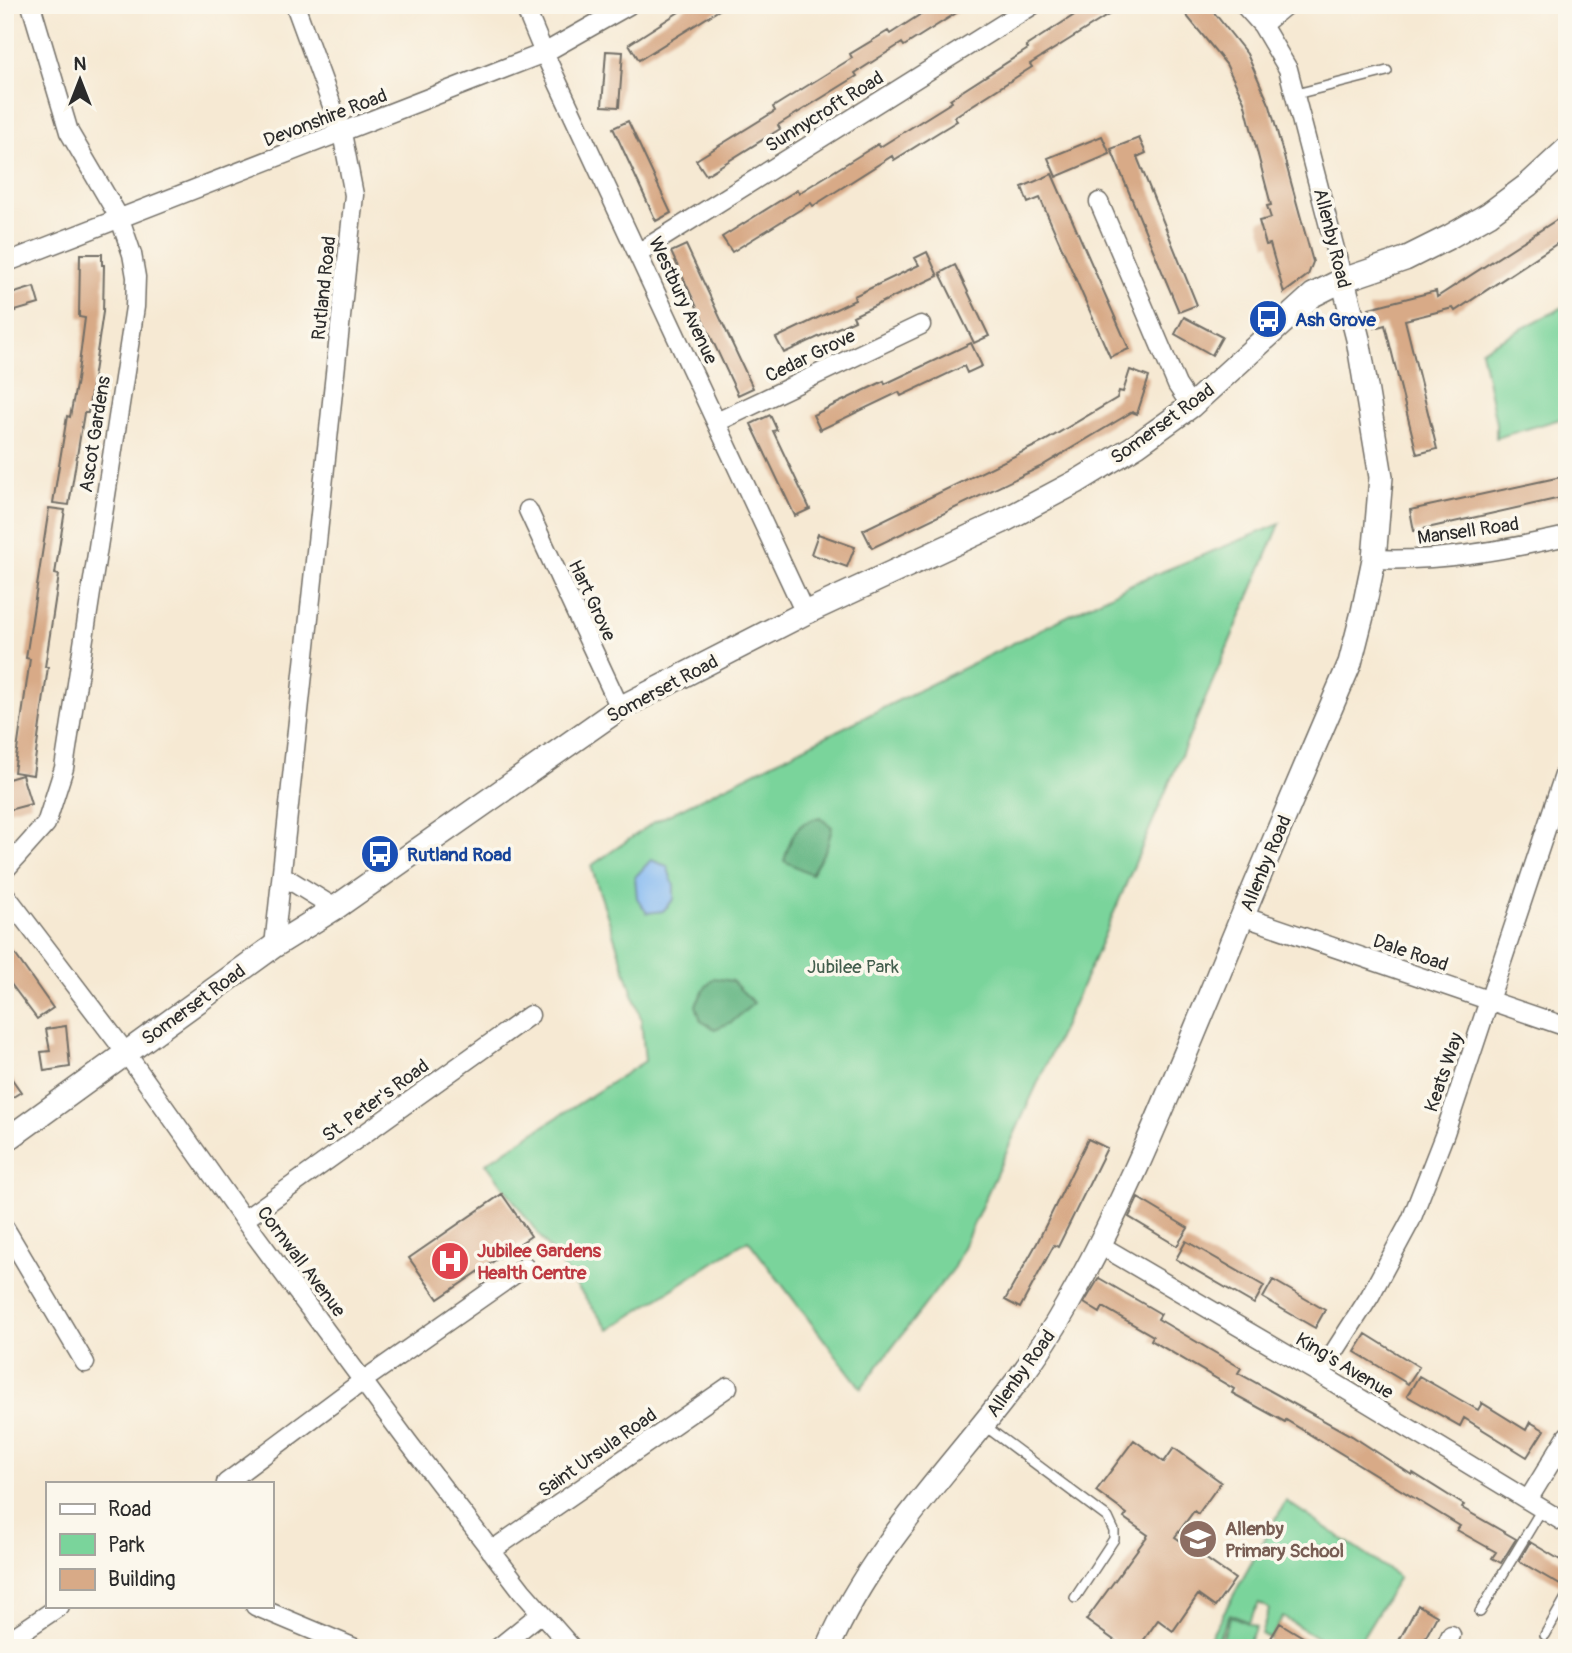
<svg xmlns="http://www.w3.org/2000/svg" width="1572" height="1653" viewBox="0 0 1572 1653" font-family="Pangolin,sans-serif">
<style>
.green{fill:#7ad49b;stroke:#528063;stroke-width:2}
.forest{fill:#63b683;stroke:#477057;stroke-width:2}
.water{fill:#84b9f2;stroke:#58728e;stroke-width:2}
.building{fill:#d8aa87}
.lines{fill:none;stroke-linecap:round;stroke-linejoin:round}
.service-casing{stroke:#726e66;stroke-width:12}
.minor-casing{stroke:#726e66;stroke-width:21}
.tertiary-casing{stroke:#726e66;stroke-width:26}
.service{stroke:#fff;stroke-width:9}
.minor{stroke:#fff;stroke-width:18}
.tertiary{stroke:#fff;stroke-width:23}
.labels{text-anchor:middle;stroke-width:7;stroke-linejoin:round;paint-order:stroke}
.street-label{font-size:19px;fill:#2b2b2b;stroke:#fbf7ec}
.transit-label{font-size:19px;font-weight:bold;fill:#164399;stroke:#fbf7ec;text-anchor:start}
.park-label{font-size:19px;fill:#435e4d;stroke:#fbf7ec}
.health-label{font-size:19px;font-weight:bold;fill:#be3a42;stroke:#fbf7ec;text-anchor:start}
.education-label{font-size:19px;font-weight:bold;fill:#785e54;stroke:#fbf7ec;text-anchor:start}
</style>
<rect width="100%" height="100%" fill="#fbf7ec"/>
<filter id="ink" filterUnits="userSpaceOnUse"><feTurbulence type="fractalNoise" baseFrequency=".0143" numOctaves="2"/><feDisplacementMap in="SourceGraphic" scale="14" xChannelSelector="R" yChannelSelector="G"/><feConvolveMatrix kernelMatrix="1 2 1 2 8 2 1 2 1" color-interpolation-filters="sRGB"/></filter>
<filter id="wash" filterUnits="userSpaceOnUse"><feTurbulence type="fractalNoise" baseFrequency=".00686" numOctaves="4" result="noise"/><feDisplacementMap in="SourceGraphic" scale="28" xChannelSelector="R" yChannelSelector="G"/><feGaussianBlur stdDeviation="1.57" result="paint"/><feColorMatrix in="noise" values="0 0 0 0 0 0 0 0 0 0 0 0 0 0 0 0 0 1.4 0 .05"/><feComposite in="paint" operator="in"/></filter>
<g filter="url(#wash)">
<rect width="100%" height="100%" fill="#f6e9d3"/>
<!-- green -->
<path class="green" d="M 1567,305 L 1567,417 L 1496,438 L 1496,423 L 1481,350 Z
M 1280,524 L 1094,959 L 954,1267 L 861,1388 L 748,1240 L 609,1330 L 486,1163 L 645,1061 L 641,1019 L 591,866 L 654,822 L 1134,583 Z
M 1286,1501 L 1399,1577 L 1356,1648 L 1335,1648 L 1283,1617 L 1270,1639 L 1261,1634 L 1269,1609 L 1259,1603 L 1248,1622 L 1230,1614 L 1213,1648 L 1204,1648 Z
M 1231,1616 L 1256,1627 L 1246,1648 L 1217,1648 Z"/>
<!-- forest -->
<path class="forest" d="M 820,817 L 832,827 L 827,847 L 811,874 L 784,861 C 791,837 794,823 820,817 Z
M 714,978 L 732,981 L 754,1003 L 732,1022 L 715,1029 L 701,1021 L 696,1005 L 704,989 Z"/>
<!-- water -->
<path class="water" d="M 651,860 L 667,866 L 674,886 L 674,899 L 663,911 L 647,913 L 637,898 L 635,877 Z"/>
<g id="blocks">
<!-- building -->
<path class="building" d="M 690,5 L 727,5 L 639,60 L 629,44 Z
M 935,5 L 969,5 L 904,46 L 902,43 L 855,73 L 857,76 L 778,125 L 780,129 L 706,175 L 696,160 L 775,111 L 773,107 L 852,58 L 850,54 L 888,31 L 890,34 Z
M 1090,5 L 1104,5 L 1110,14 L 1030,64 L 1032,67 L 954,117 L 957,121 L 939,132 L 894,160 L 892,156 L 813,206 L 811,203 L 732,252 L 722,237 L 797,190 L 799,193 L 878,144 L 880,147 L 952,102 L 950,99 L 1028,49 L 1026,46 Z
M 1178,5 L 1208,5 L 1247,54 L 1270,106 L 1313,262 L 1308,275 L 1284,293 L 1270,244 L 1266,245 L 1259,221 L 1271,218 L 1267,206 L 1271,205 L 1244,101 L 1226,64 Z
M 606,51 L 623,52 L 619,107 L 602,106 Z
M 628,121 L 671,213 L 656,221 L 613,128 Z
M 1102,136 L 1110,154 L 1056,177 L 1048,158 Z
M 1139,138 L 1146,153 L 1137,157 L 1197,305 L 1179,312 L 1111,149 Z
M 1052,174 L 1129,349 L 1110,357 L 1040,198 L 1028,203 L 1022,187 Z
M 1567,213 L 1567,237 L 1455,311 L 1453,308 L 1405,320 L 1437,449 L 1417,454 L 1385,325 L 1374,328 L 1369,308 L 1436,291 L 1437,297 Z
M 686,245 L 753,388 L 738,395 L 671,252 Z
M 927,252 L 938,276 L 853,316 L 855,320 L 784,353 L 776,338 L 855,300 L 854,296 L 919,265 L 915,258 Z
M 80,254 L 102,254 L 102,265 L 104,265 L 103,312 L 88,413 L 84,413 L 69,505 L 53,503 L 67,416 L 70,417 L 77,380 L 85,318 L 79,317 Z
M 955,265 L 989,336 L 974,343 L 940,273 Z
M 34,287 L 39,304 L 5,314 L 5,296 Z
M 1184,317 L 1222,337 L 1212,355 L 1175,334 Z
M 971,343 L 982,366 L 967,373 L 964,366 L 901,396 L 899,392 L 820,430 L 813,415 L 884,381 L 885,384 Z
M 1130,370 L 1149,377 L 1137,414 L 1132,412 L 1040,467 L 872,548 L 863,530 L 1043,442 L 1117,398 L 1119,391 L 1123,392 Z
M 770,415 L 777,430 L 773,431 L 810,509 L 795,516 L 751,424 Z
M 1561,477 L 1565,497 L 1414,531 L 1410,510 Z
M 49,508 L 65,510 L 55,574 L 59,575 L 45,667 L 48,667 L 33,775 L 14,772 L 30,659 L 26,658 Z
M 818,534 L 855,547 L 847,567 L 811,554 Z
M 22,775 L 31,804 L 5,811 L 5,780 Z
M 5,940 L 53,1008 L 37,1019 L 5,976 Z
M 66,1026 L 70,1067 L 44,1071 L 41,1052 L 50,1051 L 46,1029 Z
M 5,1069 L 21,1092 L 5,1102 Z
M 1088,1139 L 1107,1148 L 1058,1247 L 1054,1245 L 1020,1308 L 1005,1300 L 1037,1243 Z
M 502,1194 L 531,1236 L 438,1299 L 409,1258 Z
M 1138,1198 L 1188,1228 L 1177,1246 L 1129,1217 Z
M 1186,1241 L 1264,1286 L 1254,1304 L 1176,1259 Z
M 1099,1278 L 1161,1314 L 1158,1319 L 1241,1368 L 1238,1373 L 1352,1436 L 1412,1475 L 1413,1473 L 1464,1505 L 1462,1508 L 1516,1539 L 1501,1563 L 1492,1558 L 1496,1552 L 1457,1530 L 1460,1526 L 1286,1420 L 1285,1422 L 1232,1393 L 1234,1389 L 1151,1340 L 1153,1336 L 1103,1307 L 1100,1313 L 1084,1303 Z
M 1273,1280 L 1325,1310 L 1315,1328 L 1263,1298 Z
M 1366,1334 L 1419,1367 L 1408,1384 L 1355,1352 Z
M 1419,1376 L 1478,1410 L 1482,1403 L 1526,1430 L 1530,1422 L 1544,1430 L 1527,1457 L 1464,1418 L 1460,1426 L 1407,1396 Z
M 1134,1440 L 1164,1462 L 1174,1448 L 1221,1482 L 1198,1514 L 1194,1511 L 1175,1537 L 1235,1579 L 1215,1607 L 1198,1595 L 1173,1631 L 1158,1620 L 1138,1648 L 1125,1648 L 1086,1620 L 1148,1535 L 1124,1518 L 1127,1514 L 1096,1491 Z
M 1530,1542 L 1567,1564 L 1567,1589 L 1519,1561 Z
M 1418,1605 L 1437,1616 L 1420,1648 L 1395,1648 Z
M 1280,1623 L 1321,1648 L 1265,1648 Z"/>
</g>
</g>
<g filter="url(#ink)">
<use href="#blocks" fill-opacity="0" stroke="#726e66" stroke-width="2"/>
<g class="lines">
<defs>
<path id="service" d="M 1296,94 L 1387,71
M 985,1426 L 1108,1518 L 1114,1531 L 1114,1539 L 1075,1598
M 1480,1612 L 1542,1509
M 1545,1635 L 1567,1596"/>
<path id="minor" d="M 524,5 L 544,53 L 805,613
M 1244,5 L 1262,25 L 1288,69 L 1343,280
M 1262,25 L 1286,5
M 1099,202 L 1177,385 L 1191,406
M 638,253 L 1033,5
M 5,263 L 544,53 L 629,5
M 717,422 L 921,325
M 528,510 L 620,708
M 1374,559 C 1438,562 1505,550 1567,536
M 5,870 L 46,824 L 64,768 L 135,307 L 136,277 L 132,254 L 120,219 L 69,132 L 31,5
M 283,876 L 335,908
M 5,894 L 126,1053 L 244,1220 L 408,1442 L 522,1591 L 572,1648
M 1242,916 L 1567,1027
M 274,946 L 354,195 L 342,133 L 295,5
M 244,1220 L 530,1015
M 5,1228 L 85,1363
M 1100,1245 L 1320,1374 L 1567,1524
M 1320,1374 L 1370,1296 L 1411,1220 L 1445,1133 L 1567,766
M 226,1483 L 364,1380 L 525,1267
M 1528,1500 L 1567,1436
M 491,1551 L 728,1387
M 255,1606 L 355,1648
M 5,1643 L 60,1606
M 498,1648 L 540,1614
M 1445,1648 L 1451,1635"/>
<path id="tertiary" d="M 5,1141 L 274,946 L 335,908 L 620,708 L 805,613 L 1001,522 L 1078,481 L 1137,445 L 1191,406 L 1313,295 L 1343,280 L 1405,259 L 1449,237 L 1489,214 L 1528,185 L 1567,149
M 828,1648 C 884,1518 998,1428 1066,1307 C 1124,1206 1167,1097 1212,990 C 1257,880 1303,772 1350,663 L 1363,612 L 1374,559 L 1381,477 L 1358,339 L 1343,280"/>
</defs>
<!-- service casing -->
<use href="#service" class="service-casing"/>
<!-- minor casing -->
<use href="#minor" class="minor-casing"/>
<!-- tertiary casing -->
<use href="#tertiary" class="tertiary-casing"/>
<!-- service -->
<use href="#service" class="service"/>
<!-- minor -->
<use href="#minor" class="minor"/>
<!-- tertiary -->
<use href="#tertiary" class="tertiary"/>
</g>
</g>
<!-- icons -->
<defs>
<symbol id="bus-disc" viewBox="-11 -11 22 22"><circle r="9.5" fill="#1a4fb4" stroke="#fbf7ec"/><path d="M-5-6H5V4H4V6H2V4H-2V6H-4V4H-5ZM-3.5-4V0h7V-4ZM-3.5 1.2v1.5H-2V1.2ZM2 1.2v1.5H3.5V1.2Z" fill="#fff"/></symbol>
<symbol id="hospital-disc" viewBox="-11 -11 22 22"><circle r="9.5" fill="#e0444e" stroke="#fbf7ec"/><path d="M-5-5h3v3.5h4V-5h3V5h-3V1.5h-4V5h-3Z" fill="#fff"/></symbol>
<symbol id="school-disc" viewBox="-11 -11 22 22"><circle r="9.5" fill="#8d6e63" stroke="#fbf7ec"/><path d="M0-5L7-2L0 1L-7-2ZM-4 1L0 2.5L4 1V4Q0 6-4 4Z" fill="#fff"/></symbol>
</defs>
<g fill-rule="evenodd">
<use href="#bus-disc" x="1246" y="297" width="44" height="44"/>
<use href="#bus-disc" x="358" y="832" width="44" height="44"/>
<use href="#hospital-disc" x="428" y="1239" width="44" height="44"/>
<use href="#school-disc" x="1176" y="1517" width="44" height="44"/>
</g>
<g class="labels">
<!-- street labels -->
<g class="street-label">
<text transform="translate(824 111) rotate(-32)" y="7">Sunnycroft Road</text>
<text transform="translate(325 117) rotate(-21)" y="7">Devonshire Road</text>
<text transform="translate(1333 238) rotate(76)" y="7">Allenby Road</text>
<text transform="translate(323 288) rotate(-84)" y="7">Rutland Road</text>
<text transform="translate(684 300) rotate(65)" y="7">Westbury Avenue</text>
<text transform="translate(810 355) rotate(-26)" y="7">Cedar Grove</text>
<text transform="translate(1162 423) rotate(-36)" y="7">Somerset Road</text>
<text transform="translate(94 434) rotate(-81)" y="7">Ascot Gardens</text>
<text transform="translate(1468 530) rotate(-8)" y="7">Mansell Road</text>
<text transform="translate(593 600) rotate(65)" y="7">Hart Grove</text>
<text transform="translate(662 688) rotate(-28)" y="7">Somerset Road</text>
<text transform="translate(1265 863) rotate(-67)" y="7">Allenby Road</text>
<text transform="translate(1411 952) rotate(19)" y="7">Dale Road</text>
<text transform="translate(193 1004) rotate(-36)" y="7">Somerset Road</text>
<text transform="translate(1443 1072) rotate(-71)" y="7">Keats Way</text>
<text transform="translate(375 1100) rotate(-36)" y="7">St. Peter's Road</text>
<text transform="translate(302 1261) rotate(53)" y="7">Cornwall Avenue</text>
<text transform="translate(1345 1365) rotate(31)" y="7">King's Avenue</text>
<text transform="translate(1020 1373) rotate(-54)" y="7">Allenby Road</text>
<text transform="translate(597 1452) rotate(-35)" y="7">Saint Ursula Road</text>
</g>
<!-- transit labels -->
<g class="transit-label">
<text x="1295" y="326">Ash Grove</text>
<text x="407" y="861">Rutland Road</text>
</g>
<!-- park labels -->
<g class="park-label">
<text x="853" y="973">Jubilee Park</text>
</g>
<!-- health labels -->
<g class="health-label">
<text x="477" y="1257">Jubilee Gardens<tspan x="477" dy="22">Health Centre</tspan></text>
</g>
<!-- education labels -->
<g class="education-label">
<text x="1225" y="1535">Allenby<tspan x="1225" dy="22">Primary School</tspan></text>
</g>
</g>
<!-- margin -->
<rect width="1572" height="1653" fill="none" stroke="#fbf7ec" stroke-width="28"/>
<!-- legend -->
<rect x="46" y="1482" width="228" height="126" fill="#fbf7ec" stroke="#a8a59f" stroke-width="2"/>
<rect x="60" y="1504" width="35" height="10" fill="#ffffff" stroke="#a8a59f" stroke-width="2"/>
<text x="108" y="1516" font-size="21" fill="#2b2b2b">Road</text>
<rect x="60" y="1534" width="35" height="21" fill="#7ad49b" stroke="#a8a59f" stroke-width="2"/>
<text x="108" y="1552" font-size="21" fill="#2b2b2b">Park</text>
<rect x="60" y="1569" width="35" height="21" fill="#d8aa87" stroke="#a8a59f" stroke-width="2"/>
<text x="108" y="1586" font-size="21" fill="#2b2b2b">Building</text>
<!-- north arrow -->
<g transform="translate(80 80)" stroke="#fbf7ec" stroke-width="5" paint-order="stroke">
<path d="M0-5L12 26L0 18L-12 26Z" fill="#2b2b2b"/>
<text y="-10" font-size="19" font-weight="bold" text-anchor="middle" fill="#2b2b2b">N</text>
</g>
</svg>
